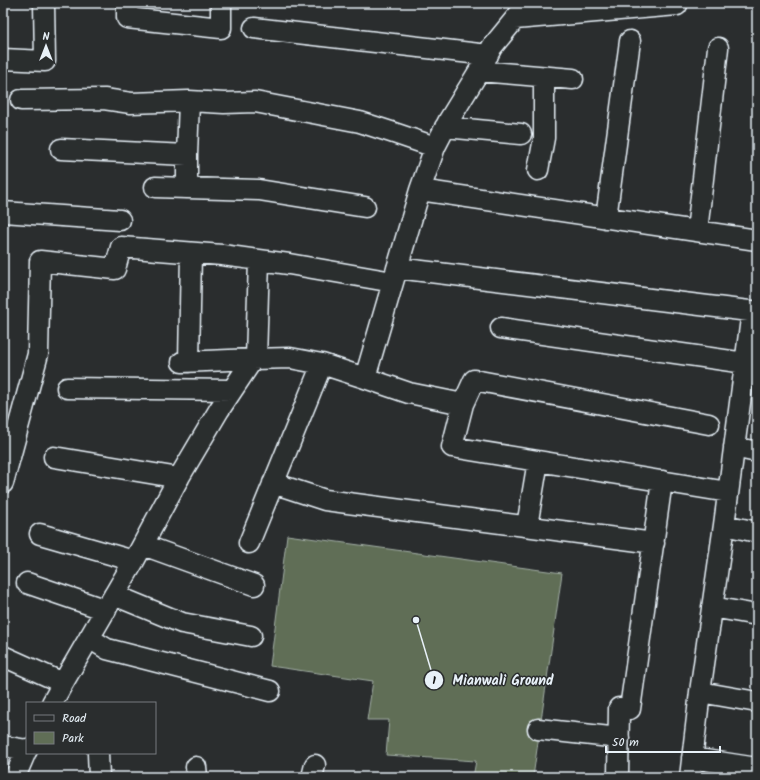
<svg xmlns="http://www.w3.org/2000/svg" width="760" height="780" viewBox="0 0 760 780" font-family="Kalam,sans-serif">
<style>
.green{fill:#606e56;stroke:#a4b0a7}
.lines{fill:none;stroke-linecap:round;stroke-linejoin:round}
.minor-casing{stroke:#e8f1f8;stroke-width:23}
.minor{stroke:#2a2d2e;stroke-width:20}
.leader{fill:none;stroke:#e8f1f8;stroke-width:1.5}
.callout-dot{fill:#e8f1f8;stroke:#2a2d2e;stroke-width:1.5}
.mark-label{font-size:12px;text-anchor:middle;font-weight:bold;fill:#111}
.callout-label{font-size:14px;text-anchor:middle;font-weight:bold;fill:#e8f1f8;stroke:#2a2d2e;stroke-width:3;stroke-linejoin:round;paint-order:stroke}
</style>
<rect width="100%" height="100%" fill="#2a2d2e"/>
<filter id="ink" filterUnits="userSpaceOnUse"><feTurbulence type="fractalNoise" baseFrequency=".025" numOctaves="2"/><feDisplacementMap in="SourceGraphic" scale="8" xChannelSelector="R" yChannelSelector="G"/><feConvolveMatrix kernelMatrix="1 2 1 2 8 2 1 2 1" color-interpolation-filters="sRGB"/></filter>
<g filter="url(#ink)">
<!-- green -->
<path class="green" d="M 287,535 L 562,573 L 533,777 L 473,777 L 476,761 L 386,755 L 389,720 L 367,720 L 373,681 L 270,666 Z"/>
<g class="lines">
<defs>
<path id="minor" d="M 127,3 L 127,18 L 221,28 L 221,3
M 515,19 L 677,5
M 254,28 L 488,55
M 3,59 L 45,61 L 44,3
M 479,71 L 573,79
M 21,100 L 104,99 L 131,103 L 189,101 L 224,103 L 255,102 L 360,122 L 391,132 L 435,147
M 445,127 L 521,134
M 61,149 L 187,155 L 189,101
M 538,170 L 544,138 L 544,77
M 155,187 L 187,188 L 187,155
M 187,188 L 259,190 L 365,207
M 420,190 L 757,240
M 3,212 L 120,220
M 606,218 L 630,41
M 697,231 L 718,48
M 397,268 L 757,312
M 501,328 L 745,363
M 256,359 L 259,260
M 182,362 L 253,359
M 189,362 L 191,253
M 365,378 L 409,393 L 463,404
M 67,388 L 232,390
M 709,424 L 474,380 L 463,404 L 452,447 L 728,492
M 734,447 L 757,452
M 54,457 L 179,478
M 3,483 L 38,354 L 40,261 L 115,269 L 121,247 L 222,255 L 289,264 L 393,282
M 273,483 L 325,500 L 654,543
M 724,525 L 757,532
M 527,526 L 538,461
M 40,534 L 134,561
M 249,543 L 322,364
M 143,545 L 254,585
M 27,583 L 106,610
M 114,595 L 182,623 L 251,636
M 712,607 L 757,615
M 89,638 L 107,649 L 270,691
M 3,656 L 63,683
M 700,692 L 757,702
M 52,703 L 63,683 L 134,561 L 177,481 L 219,410 L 253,359 L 290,358 L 322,364 L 365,378 L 420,190 L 435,147 L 449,120 L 479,71 L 492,47 L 524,8 L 531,3
M 538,729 L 619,738
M 3,746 L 27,750
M 98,753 L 99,777
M 692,758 L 757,768
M 196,767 L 197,777
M 15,777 L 27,749
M 312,777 L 315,765
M 618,777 L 619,708 L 630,709 L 662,481
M 690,777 L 700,692 L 724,525 L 752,311"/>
</defs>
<!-- minor casing -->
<use href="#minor" class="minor-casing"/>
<!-- minor -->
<use href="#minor" class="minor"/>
</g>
</g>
<!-- callouts -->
<path class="leader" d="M416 620L434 680"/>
<g class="callout-dot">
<circle cx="416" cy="620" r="4"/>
<circle cx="434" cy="680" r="10"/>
</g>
<g class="mark-label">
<text x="434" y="684">1</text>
</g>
<g class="callout-label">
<text x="503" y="685">Mianwali Ground</text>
</g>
<!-- margin -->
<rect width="760" height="780" fill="none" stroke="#2a2d2e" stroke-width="16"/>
<rect x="8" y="8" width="744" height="764" fill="none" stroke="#e8f1f8" stroke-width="1.5" filter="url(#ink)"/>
<!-- legend -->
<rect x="26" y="702" width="130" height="52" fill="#2a2d2e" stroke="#767b7f"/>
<rect x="34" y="715" width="20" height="6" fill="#2a2d2e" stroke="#767b7f"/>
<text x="62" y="722" font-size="12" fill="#e8f1f8">Road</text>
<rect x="34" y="732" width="20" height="12" fill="#606e56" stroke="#767b7f"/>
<text x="62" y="742" font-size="12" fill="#e8f1f8">Park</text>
<!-- north arrow -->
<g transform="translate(46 46)" stroke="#2a2d2e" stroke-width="3" paint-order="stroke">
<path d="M0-3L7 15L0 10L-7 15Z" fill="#e8f1f8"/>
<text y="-6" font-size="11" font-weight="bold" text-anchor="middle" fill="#e8f1f8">N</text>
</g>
<!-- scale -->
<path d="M606 746v6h114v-6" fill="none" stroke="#e8f1f8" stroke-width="2"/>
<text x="612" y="746" font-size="12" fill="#e8f1f8" stroke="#2a2d2e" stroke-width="3" paint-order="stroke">50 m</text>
</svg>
